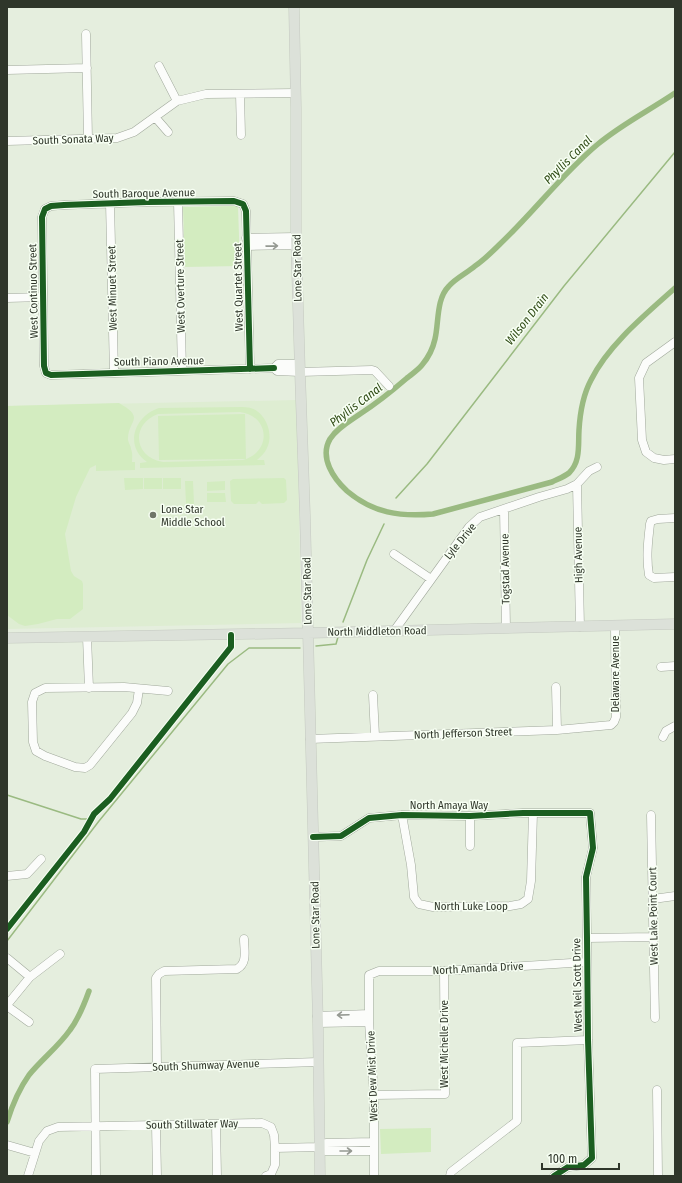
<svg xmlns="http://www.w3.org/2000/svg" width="682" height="1183" viewBox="0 0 682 1183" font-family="'Fira Sans Condensed',sans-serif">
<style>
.built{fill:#deedd2}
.green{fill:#d3ecc0;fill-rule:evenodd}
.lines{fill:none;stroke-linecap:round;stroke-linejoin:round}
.stream{stroke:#9aba81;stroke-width:1.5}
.canal{stroke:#9aba81;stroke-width:5.5}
.minor-casing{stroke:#a0a89b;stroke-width:9}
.major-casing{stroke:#c4c9c0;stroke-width:11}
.minor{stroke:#fbfcfa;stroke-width:8}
.major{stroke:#dce1d9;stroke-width:10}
.cycleway-casing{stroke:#f7fff3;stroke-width:8}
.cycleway{stroke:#1b5e20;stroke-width:6}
.oneway{stroke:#959992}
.poi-dot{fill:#6f7669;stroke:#f7fff3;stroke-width:1.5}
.labels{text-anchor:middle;stroke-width:3;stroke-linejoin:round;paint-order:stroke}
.street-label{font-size:11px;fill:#2f362a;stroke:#f7fff3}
.poi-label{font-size:11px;fill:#2f362a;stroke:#f7fff3;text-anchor:start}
.water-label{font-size:12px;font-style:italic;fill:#2d4913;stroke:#f7fff3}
</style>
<rect width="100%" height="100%" fill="#e5eede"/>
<!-- built -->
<path class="built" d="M 297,400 L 301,623 L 7,629 L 7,406 Z"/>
<!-- green -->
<path class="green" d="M 238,206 L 240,266 L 185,267 L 183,207 Z
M 119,403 C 147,419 127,420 128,440 C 129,444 131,446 131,449 C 133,454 132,458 132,462 L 135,462 L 135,470 L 96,471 L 96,465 L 90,468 L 76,497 L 65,534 L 71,571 L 74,576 L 82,581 L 83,584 L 83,609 L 70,619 L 57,619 L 38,624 L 25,626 L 19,624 L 7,615 L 7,406 Z
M 242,407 C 248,407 253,408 257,411 C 268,419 273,436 267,448 C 265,453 261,456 257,460 L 264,460 L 265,465 L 140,468 L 140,463 L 147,462 C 124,446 134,416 159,408 ZM 240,412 C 270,416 272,452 243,460 L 163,462 C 134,457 130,425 158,414 Z
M 245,414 L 246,459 L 159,460 L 158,416 Z
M 124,478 L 143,478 L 143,489 L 125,490 Z
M 144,478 L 162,478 L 162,489 L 144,489 Z
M 163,478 L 181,478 L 181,489 L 163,489 Z
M 284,478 L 286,480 L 287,500 L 284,503 L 262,504 L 259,501 L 256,504 L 234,504 L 231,501 L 230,481 L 233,479 Z
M 185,481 L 193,481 L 194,504 L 186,504 Z
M 225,481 L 225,490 L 207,491 L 207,482 Z
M 207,493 L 225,493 L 226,502 L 207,502 Z
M 431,1128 L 431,1152 L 381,1154 L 380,1129 Z"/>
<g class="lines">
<!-- stream -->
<path class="stream" d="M 396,498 L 427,464 L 564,286 L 675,152
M 343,622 L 367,560 L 384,524
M 316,646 L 336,644 L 338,637
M 7,795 L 81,819 L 87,819
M 7,941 L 99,821 L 228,664 L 249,648 L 300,648"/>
<!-- canal -->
<path class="canal" d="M 675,93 C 650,110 622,124 598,144 C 562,174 534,212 500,244 C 492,252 484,260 475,266 C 467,273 456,278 449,286 C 436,299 439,322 435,339 C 433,348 428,358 422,365 C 418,370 412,374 407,378 C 392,391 377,403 360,414 C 350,421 337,428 330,439 C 319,458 334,479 347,491 C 373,513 400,517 433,514 L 552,482 C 558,479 564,477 569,473 C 581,461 578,445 579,430 C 580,413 583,395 591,380 C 608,345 646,314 675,288
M 7,1122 C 12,1106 19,1089 29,1075 C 42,1059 58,1047 70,1030 C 79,1018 84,1005 89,991"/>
<defs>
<path id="minor" d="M 86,34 L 88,139
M 159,66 L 177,101
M 7,70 L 87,68
M 240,94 L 241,135
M 155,117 L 168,132
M 7,141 L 117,138 L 134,132 L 177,101 L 206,94 L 296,93
M 178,202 L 182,371
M 110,203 L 114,373
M 246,238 L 296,237
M 247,246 L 297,245
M 7,298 L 43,297
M 675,342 L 646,363 L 639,378 L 642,440 L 646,452 L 654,458 L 664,460 L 675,459
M 300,364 L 278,364 L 274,368 L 277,371 L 300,372 L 372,370 L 375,371 L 389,386
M 250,369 L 246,211 L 243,204 L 234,201 L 147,202 L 64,205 L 51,206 L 45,209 L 42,217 L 44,366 L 46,373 L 51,375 C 125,372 200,371 274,368
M 577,484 L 580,627
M 504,509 L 506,628
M 675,518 L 658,519 L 651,521 L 650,524 C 648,541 646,558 649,575 L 654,578 L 675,577
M 394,554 L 431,579
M 394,631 L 469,527 L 480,517 L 539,497 L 567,489 L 577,484 L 589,471 L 597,467
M 87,637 L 89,688
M 661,667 L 675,666
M 556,687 L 557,730
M 139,689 L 137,703 L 132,713 L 90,765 L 85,768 L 75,767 L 45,756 L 36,751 L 33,742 L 32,702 L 35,693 L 45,688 L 124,687 L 168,691
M 373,695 L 375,736
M 663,737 L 666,731 L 675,726
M 310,739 L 557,730 L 611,725 L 614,722 L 616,717 L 615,626
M 402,815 L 411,865 L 414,897 L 419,904 L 433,907 L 510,906 L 521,904 L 528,899 L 531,881 L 533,813
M 651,815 L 655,1018
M 470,816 L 470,846
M 313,837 L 341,836 L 369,818 L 402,815 L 470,816 L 523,813 L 590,813 L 593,848 L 586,877 L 587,938 L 588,1040 L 592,1158 L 584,1165 L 568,1167 L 554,1176
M 7,876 L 27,874 L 41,859
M 653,899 L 675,896
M 587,938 L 654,937
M 7,958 L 30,977
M 7,1005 L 30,977 L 60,954
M 7,1006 L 29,1022
M 317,1016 L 369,1014
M 318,1023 L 369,1022
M 157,1067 L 156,978 L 159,974 L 164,971 L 237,969 C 248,963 244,950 244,939
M 657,1090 L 658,1176
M 374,1095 L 445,1094 L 444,971
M 216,1124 L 217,1176
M 156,1125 L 157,1176
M 7,1145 L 35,1153
M 319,1147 L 326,1151 L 373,1151
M 28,1176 L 39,1141 L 47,1131 L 58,1127 L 262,1123 L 271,1127 L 274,1135 L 275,1148 L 319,1147 L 326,1143 L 373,1142
M 96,1176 L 95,1069 L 318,1062
M 266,1176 L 271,1174 L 275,1165 L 275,1148
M 374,1176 L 374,1095 L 369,1022 L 369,975 L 379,971 L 444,971 L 587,962
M 450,1176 L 451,1172 L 517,1121 L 517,1043 L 588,1040"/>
<path id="major" d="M 294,7 L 296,108 L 296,237 L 300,372 L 305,515 L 318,1023 L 320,1176
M 7,638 L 308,633 L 675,624"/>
</defs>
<!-- minor casing -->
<use href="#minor" class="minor-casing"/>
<!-- major casing -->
<use href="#major" class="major-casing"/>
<!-- minor -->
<use href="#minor" class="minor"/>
<!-- major -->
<use href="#major" class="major"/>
<defs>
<path id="cycleway" d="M 250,369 L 246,211 L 243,204 L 234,201 L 147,202 L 64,205 L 51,206 L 45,209 L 42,217 L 44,366 L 46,373 L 51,375 C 125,372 200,371 274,368
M 313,837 L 341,836 L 369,818 L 402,815 L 470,816 L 523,813 L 590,813 L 593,848 L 586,877 L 587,938 L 588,1040 L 592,1158 L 584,1165 L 568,1167 L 554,1176
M 7,929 L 84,832 L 94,814 L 110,799 L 231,647 L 231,635"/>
</defs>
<!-- cycleway casing -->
<use href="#cycleway" class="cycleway-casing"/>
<!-- cycleway -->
<use href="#cycleway" class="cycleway"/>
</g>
<!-- one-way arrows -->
<defs><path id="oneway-shaft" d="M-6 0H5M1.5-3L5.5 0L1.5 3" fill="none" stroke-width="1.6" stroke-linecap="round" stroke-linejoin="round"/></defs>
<g class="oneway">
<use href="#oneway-shaft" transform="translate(272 246) rotate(-1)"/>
<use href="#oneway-shaft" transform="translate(343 1015) rotate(178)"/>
<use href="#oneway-shaft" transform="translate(346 1151)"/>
</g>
<!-- markers -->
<circle class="poi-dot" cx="153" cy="515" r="4"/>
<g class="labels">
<!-- street labels -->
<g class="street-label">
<text transform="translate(73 139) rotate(-2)" y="4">South Sonata Way</text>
<text transform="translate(144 193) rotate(-1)" y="4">South Baroque Avenue</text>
<text transform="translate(297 268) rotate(-91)" y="4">Lone Star Road</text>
<text transform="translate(180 286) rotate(-91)" y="4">West Overture Street</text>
<text transform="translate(238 287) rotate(-91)" y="4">West Quartet Street</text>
<text transform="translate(112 288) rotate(-91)" y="4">West Minuet Street</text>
<text transform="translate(33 291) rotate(-91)" y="4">West Continuo Street</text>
<text transform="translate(159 361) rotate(-1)" y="4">South Piano Avenue</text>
<text transform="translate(460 541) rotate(-51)" y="4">Lyle Drive</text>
<text transform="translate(578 555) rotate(-91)" y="4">High Avenue</text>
<text transform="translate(505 569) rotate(-91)" y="4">Togstad Avenue</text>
<text transform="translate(307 591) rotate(-91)" y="4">Lone Star Road</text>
<text transform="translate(377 631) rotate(-1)" y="4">North Middleton Road</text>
<text transform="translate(615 674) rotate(-90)" y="4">Delaware Avenue</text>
<text transform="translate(463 733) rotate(-2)" y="4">North Jefferson Street</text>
<text x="449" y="809">North Amaya Way</text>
<text x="471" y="910">North Luke Loop</text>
<text transform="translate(315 915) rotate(-91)" y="4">Lone Star Road</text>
<text transform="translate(653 916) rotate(-91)" y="4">West Lake Point Court</text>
<text transform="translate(478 968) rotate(-3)" y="4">North Amanda Drive</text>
<text transform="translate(577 985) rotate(-91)" y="4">West Neil Scott Drive</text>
<text transform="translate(444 1044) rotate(-90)" y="4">West Michelle Drive</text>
<text transform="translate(206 1065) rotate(-2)" y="4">South Shumway Avenue</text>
<text transform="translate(372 1076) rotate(-92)" y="4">West Dew Mist Drive</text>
<text transform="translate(192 1124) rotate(-1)" y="4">South Stillwater Way</text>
</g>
<!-- poi labels -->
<g class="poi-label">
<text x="161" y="513">Lone Star<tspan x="161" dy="13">Middle School</tspan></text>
</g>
<!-- water labels -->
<g class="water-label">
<text transform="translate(568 160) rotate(-45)" y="4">Phyllis Canal</text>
<text transform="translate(527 319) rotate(-52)" y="4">Wilson Drain</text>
<text transform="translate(356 405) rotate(-37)" y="4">Phyllis Canal</text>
</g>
</g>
<!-- border -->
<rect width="682" height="1183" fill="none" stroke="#2f362a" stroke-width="16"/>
<!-- scale -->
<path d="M542 1163v6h77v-6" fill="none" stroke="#2f362a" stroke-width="2"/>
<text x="548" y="1163" font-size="12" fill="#2f362a" stroke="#f7fff3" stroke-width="3" paint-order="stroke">100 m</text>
</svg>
